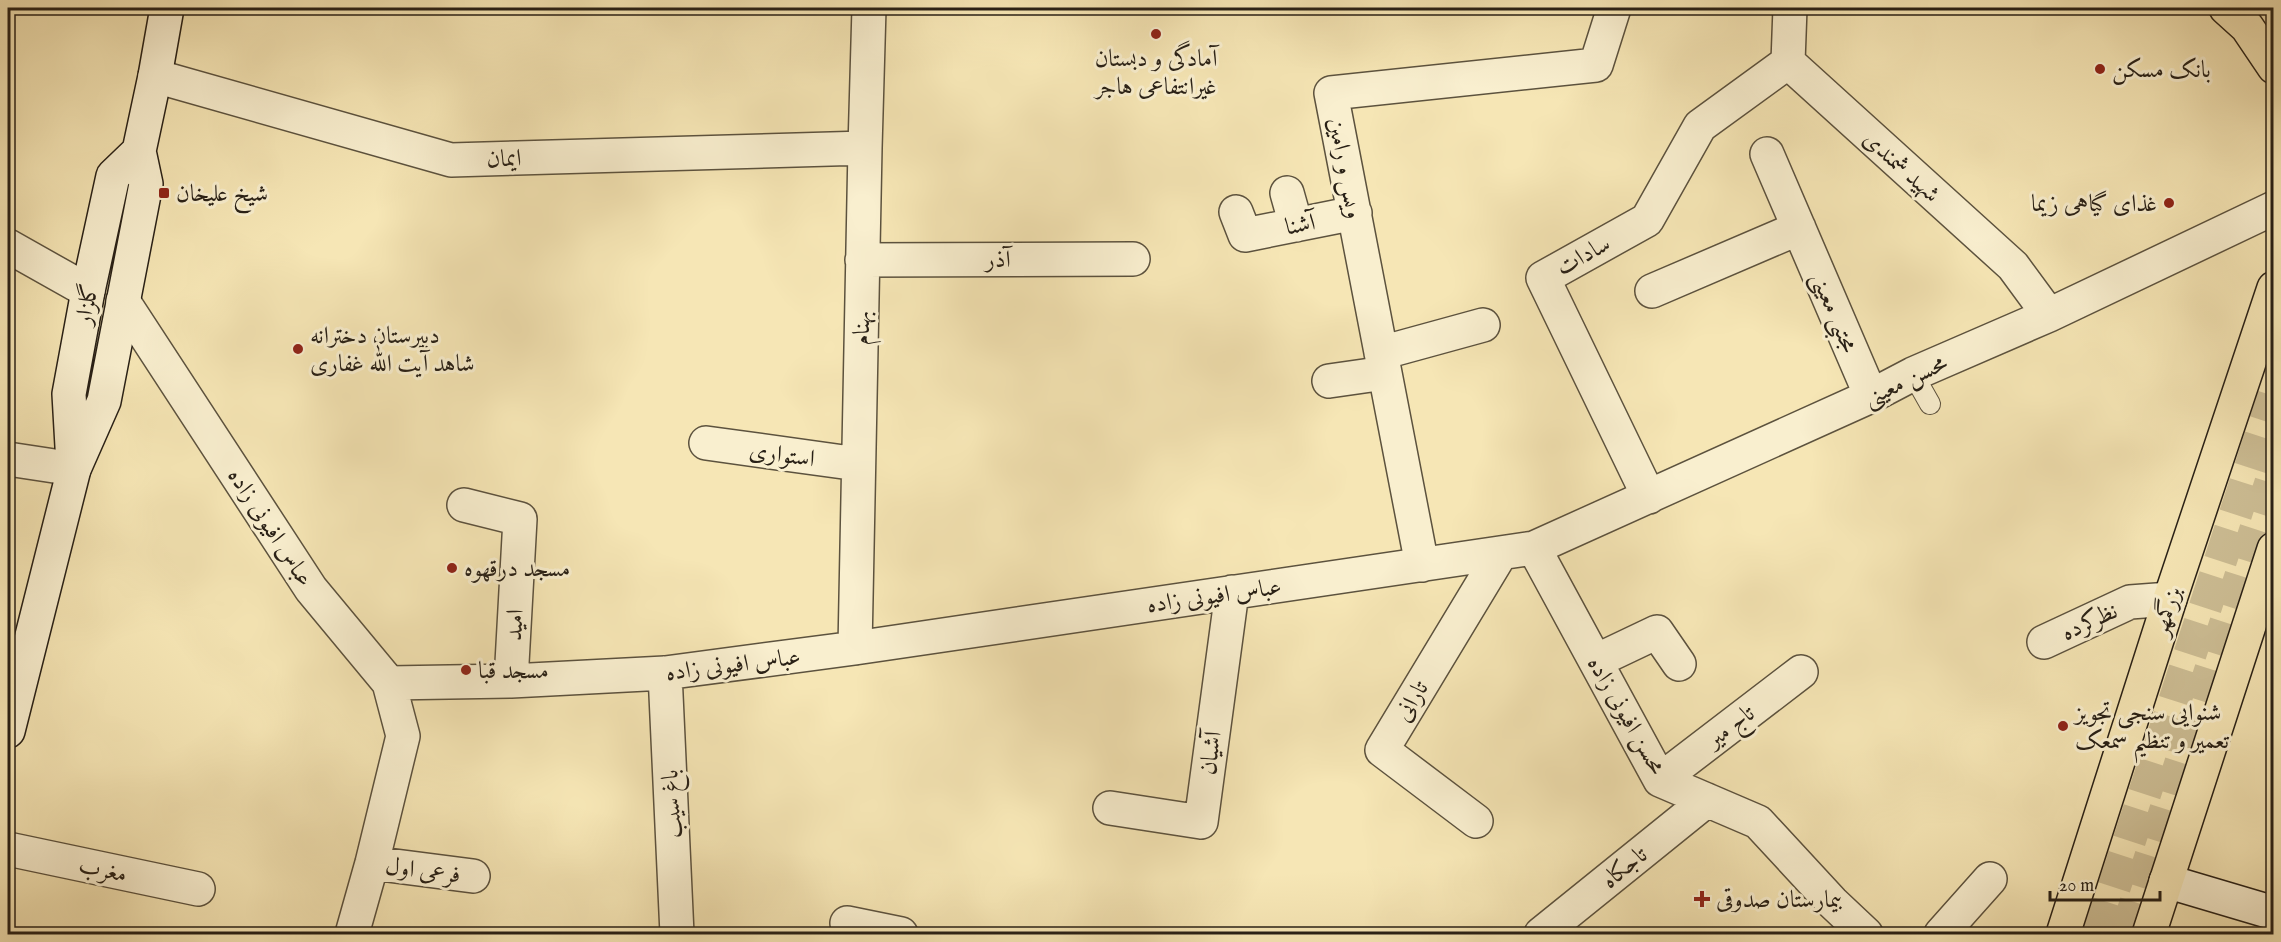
<svg xmlns="http://www.w3.org/2000/svg" width="2281" height="942" viewBox="0 0 2281 942" font-family="'IM FELL English',Amiri,serif">
<style>
.lines{fill:none;stroke-linecap:round;stroke-linejoin:round}
.primary-tunnel{stroke:#cdbe95;stroke-width:33;stroke-dasharray:33 16;stroke-linecap:butt}
.lane-casing{stroke:#5c523e;stroke-width:22}
.street-casing{stroke:#5c523e;stroke-width:36}
.secondary-casing{stroke:#282016;stroke-width:36}
.primary-casing{stroke:#282016;stroke-width:36}
.lane{stroke:#f9efcf;stroke-width:20}
.street{stroke:#f9efcf;stroke-width:33}
.secondary{stroke:#f9efcf;stroke-width:33}
.primary{stroke:#f6e6b5;stroke-width:33}
.poi-dot{fill:#8f2418;stroke:#f9efcf;stroke-width:2}
.labels{text-anchor:middle;stroke-width:6;stroke-linejoin:round;paint-order:stroke}
.poi-label{font-size:24px;fill:#282016;stroke:#f9efcf;text-anchor:start}
.street-label{font-size:24px;fill:#282016;stroke:#f9efcf}
</style>
<rect width="100%" height="100%" fill="#f6e6b5"/>
<filter id="stains"><feTurbulence type="fractalNoise" baseFrequency=".00333" numOctaves="4"/><feColorMatrix values="0 0 0 0 .2 0 0 0 0 .09 0 0 0 0 .02 0 0 0 .5 -.17"/></filter>
<radialGradient id="worn" r=".72"><stop offset=".6" stop-color="#630" stop-opacity="0"/><stop offset="1" stop-color="#630" stop-opacity=".3"/></radialGradient>
<g class="lines">
<!-- primary-tunnel -->
<path class="primary-tunnel" d="M 2099,934 L 2274,396
M 2126,934 L 2274,473"/>
<defs>
<path id="lane" d="M 1913,374 L 1930,404"/>
<path id="street" d="M 1790,8 L 1788,62 L 2013,266 L 2049,315
M 155,76 L 451,160 L 865,148
M 1767,154 L 1871,396
M 1287,193 L 1296,225
M 1236,212 L 1245,235 L 1355,213
M 8,246 L 88,291
M 862,260 L 1133,259
M 1652,291 L 1799,228
M 123,301 L 311,589 L 389,683 L 511,681 L 665,673 L 855,648 L 1534,548 L 1871,396 L 1913,374 L 2049,315 L 2274,208
M 1381,353 L 1483,325
M 1329,381 L 1385,373
M 706,443 L 858,464
M 8,459 L 74,469
M 1649,497 L 1543,278 L 1647,220 L 1700,126 L 1788,62
M 464,505 L 520,519 L 511,681
M 1534,548 L 1660,780 L 1758,822 L 1832,902 L 1866,934
M 1422,565 L 1331,93 L 1596,65 L 1614,8
M 2044,642 L 2130,602 L 2170,599
M 855,648 L 865,148 L 869,8
M 1596,661 L 1657,632 L 1679,664
M 665,673 L 677,934
M 1660,780 L 1801,672
M 1110,808 L 1201,822 L 1232,592
M 1476,821 L 1382,750 L 1501,553
M 8,849 L 198,889
M 372,863 L 473,876
M 847,923 L 901,934
M 352,934 L 372,863 L 403,736 L 389,683
M 1541,934 L 1707,800
M 1941,934 L 1990,879"/>
<path id="secondary" d="M 73,464 L 69,394 L 88,291 L 113,176 L 139,151
M 8,731 L 74,469 L 104,401 L 146,184 L 139,151 L 155,76 L 167,8
M 2166,881 L 2274,913"/>
<path id="primary" d="M 2226,8 L 2247,27 L 2274,67
M 2063,934 L 2170,599 L 2274,288
M 2149,934 L 2274,549"/>
</defs>
<!-- lane casing -->
<use href="#lane" class="lane-casing"/>
<!-- street casing -->
<use href="#street" class="street-casing"/>
<!-- secondary casing -->
<use href="#secondary" class="secondary-casing"/>
<!-- primary casing -->
<use href="#primary" class="primary-casing"/>
<!-- lane -->
<use href="#lane" class="lane"/>
<!-- street -->
<use href="#street" class="street"/>
<!-- secondary -->
<use href="#secondary" class="secondary"/>
<!-- primary -->
<use href="#primary" class="primary"/>
</g>
<!-- markers -->
<g class="poi-dot">
<circle cx="1156" cy="34" r="6"/>
<circle cx="2100" cy="69" r="6"/>
<rect x="158" y="187" width="12" height="12" rx="3"/>
<circle cx="2169" cy="203" r="6"/>
<circle cx="298" cy="349" r="6"/>
<circle cx="452" cy="568" r="6"/>
<circle cx="466" cy="670" r="6"/>
<circle cx="2063" cy="726" r="6"/>
<path d="M1699 890h6v6h6v6h-6v6h-6v-6h-6v-6h6z"/>
</g>
<g class="labels">
<!-- poi labels -->
<g class="poi-label">
<text x="1156" y="66" text-anchor="middle">آمادگی و دبستان<tspan x="1156" dy="28">غیرانتفاعی هاجر</tspan></text>
<text x="2112" y="77">بانک مسکن</text>
<text x="176" y="201">شیخ علیخان</text>
<text x="2157" y="211" text-anchor="end">غذای گیاهی زیما</text>
<text x="310" y="343">دبیرستان دخترانه<tspan x="310" dy="28">شاهد آیت الله غفاری</tspan></text>
<text x="464" y="576">مسجد درقهوه</text>
<text x="478" y="678">مسجد قبا</text>
<text x="2075" y="720">شنوایی سنجی تجویز<tspan x="2075" dy="28">تعمیر و تنظیم سمعک</tspan></text>
<text x="1716" y="907">بیمارستان صدوقی</text>
</g>
<!-- street labels -->
<g class="street-label">
<text transform="translate(504 158) rotate(-2)" y="8">ایمان</text>
<text transform="translate(1902 166) rotate(42)" y="8">شهید شمندی</text>
<text transform="translate(1346 168) rotate(79)" y="8">ویس و رامین</text>
<text transform="translate(1300 224) rotate(-11)" y="8">آشنا</text>
<text transform="translate(1583 255) rotate(-29)" y="8">سادات</text>
<text x="998" y="267">آذر</text>
<text transform="translate(86 304) rotate(-79)" y="8">گلزار</text>
<text transform="translate(1835 312) rotate(67)" y="8">مجتبی معینی</text>
<text transform="translate(861 328) rotate(-89)" y="8">بهنام</text>
<text transform="translate(1905 380) rotate(-26)" y="8">محسن معینی</text>
<text transform="translate(782 454) rotate(8)" y="8">استواری</text>
<text transform="translate(271 527) rotate(57)" y="8">عباس افیونی زاده</text>
<text transform="translate(1214 595) rotate(-8)" y="8">عباس افیونی زاده</text>
<text transform="translate(2166 611) rotate(-72)" y="8">بزرگمهر</text>
<text transform="translate(2089 621) rotate(-25)" y="8">نظرکرده</text>
<text transform="translate(514 625) rotate(-87)" y="8">امید</text>
<text transform="translate(733 664) rotate(-7)" y="8">عباس افیونی زاده</text>
<text transform="translate(1411 701) rotate(-59)" y="8">تارانی</text>
<text transform="translate(1627 715) rotate(60)" y="8">محسن افیونی زاده</text>
<text transform="translate(1730 726) rotate(-37)" y="8">تاج میر</text>
<text transform="translate(1210 753) rotate(-82)" y="8">آشیان</text>
<text transform="translate(671 804) rotate(-93)" y="8">باغ سیب</text>
<text transform="translate(1624 867) rotate(-39)" y="8">تاجکاه</text>
<text transform="translate(103 869) rotate(12)" y="8">مغرب</text>
<text transform="translate(423 870) rotate(7)" y="8">فرعی اول</text>
</g>
</g>
<!-- margin -->
<rect width="2281" height="942" fill="none" stroke="#f6e6b5" stroke-width="30"/>
<rect x="9" y="9" width="2263" height="924" fill="none" stroke="#282016" stroke-width="3"/>
<rect x="15" y="15" width="2251" height="912" fill="none" stroke="#282016" stroke-width="1.5"/>
<!-- scale -->
<path d="M2050 891v9h110v-9" fill="none" stroke="#282016" stroke-width="3"/>
<text x="2059" y="891" font-size="18" fill="#282016" stroke="#f9efcf" stroke-width="4.5" paint-order="stroke">20 m</text>
<rect width="100%" height="100%" filter="url(#stains)"/>
<rect width="100%" height="100%" fill="url(#worn)"/>
</svg>
